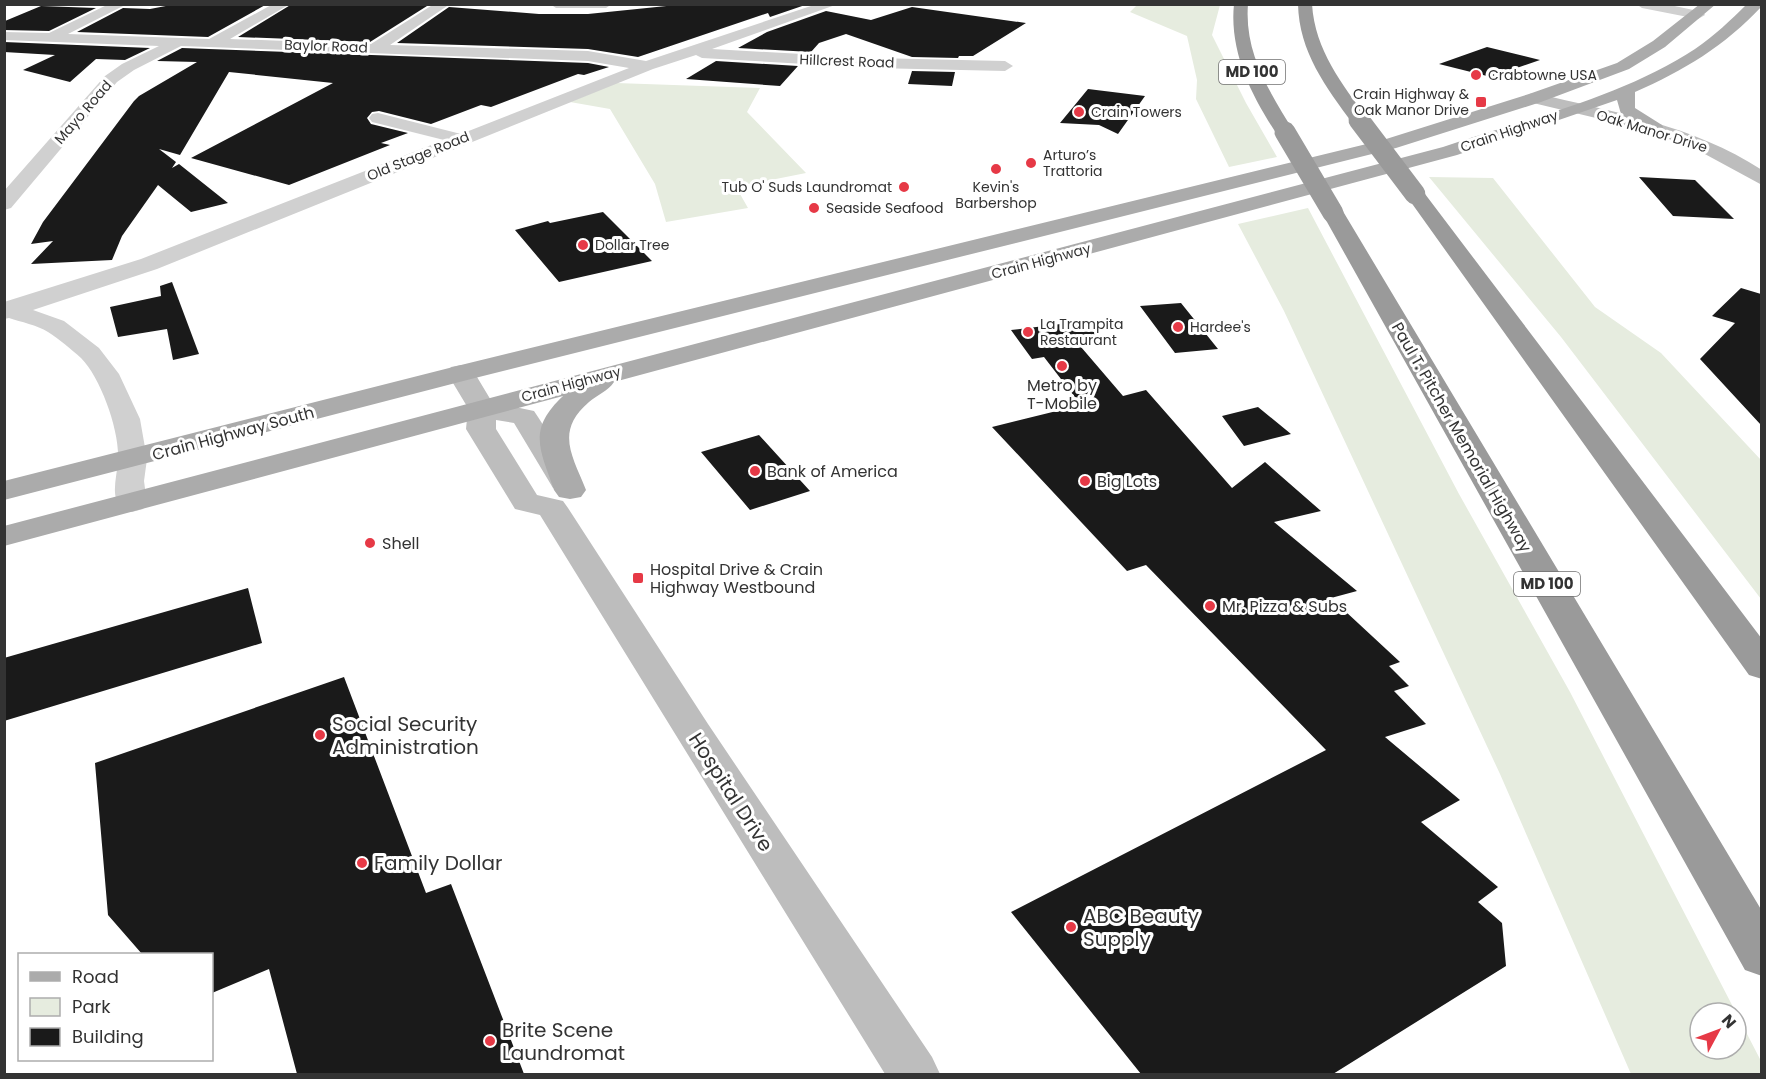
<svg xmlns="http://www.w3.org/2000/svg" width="1766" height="1079" viewBox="0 0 1766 1079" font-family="Poppins,sans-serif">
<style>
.green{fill:#e6ecdf;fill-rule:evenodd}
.building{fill:#1a1a1a}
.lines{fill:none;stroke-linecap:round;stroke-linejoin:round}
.street{fill:#d0d0d0;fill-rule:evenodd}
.secondary{fill:#bdbdbd;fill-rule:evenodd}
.primary{fill:#ababab;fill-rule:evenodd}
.highway{fill:#9a9a9a;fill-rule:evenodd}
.highway-bridge{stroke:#9a9a9a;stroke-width:21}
.poi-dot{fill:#e63946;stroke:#fff;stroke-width:2}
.labels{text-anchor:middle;stroke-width:6;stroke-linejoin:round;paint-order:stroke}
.far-street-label{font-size:14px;fill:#333;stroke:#fff}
.far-poi-label{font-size:14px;fill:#333;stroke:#fff;text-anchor:start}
.shield{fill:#fff;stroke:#707070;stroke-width:1.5}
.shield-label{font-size:15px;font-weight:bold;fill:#333}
.poi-label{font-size:16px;fill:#333;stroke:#fff;text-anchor:start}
.street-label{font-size:16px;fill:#333;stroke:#fff}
.near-poi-label{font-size:20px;fill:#333;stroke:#fff;text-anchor:start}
.near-street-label{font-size:20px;fill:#333;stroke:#fff}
</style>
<rect width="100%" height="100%" fill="#fff"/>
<!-- green -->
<path class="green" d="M 1137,5 L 1220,5 L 1212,35 L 1246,103 L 1277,157 L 1229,167 L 1196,99 L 1197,80 L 1187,36 L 1130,12 Z
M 616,83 L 760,88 L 747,112 L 806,173 L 736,187 L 748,208 L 666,222 L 655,184 L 610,109 L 570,102 Z
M 1429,177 L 1493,178 L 1595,307 L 1661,353 L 1761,460 L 1761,599 L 1561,337 Z
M 1308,208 L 1459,494 L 1570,692 L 1761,1061 L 1761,1074 L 1631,1074 L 1500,774 L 1284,311 L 1238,224 ZM 1700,1013 L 1736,1013 L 1736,1049 L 1700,1049 Z"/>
<!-- building -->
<path class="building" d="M 206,4 L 267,4 L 208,37 L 77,32 L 123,8 L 150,9 L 171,5 Z
M 292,4 L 410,4 L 427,6 L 370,42 L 238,37 Z
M 686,4 L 808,4 L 770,17 L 768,13 L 638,57 L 588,49 L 397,43 L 449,7 L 539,14 L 588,14 Z
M 41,6 L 96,8 L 49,31 L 4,30 L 5,21 Z
M 912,7 L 1026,23 L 973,56 L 959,56 L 958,58 L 912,57 L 846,34 L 819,43 L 811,52 L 738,48 L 767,32 L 826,11 L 871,20 Z
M 4,42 L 150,48 L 125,60 L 96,59 L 70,82 L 23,70 L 55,55 L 4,52 Z
M 1487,47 L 1540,60 L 1491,77 L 1439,64 Z
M 182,48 L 588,63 L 609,67 L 584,75 L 578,74 L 491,107 L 481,105 L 431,124 L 379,111 L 372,112 L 367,118 L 371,124 L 408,133 L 381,143 L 390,145 L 289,185 L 191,158 L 333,83 L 229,72 L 180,155 L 159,149 L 176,162 L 172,168 L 179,164 L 228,203 L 191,212 L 158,185 L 122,236 L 112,260 L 31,264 L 53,241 L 31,244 L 43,222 L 134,101 L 139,96 L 197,62 L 157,61 Z
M 716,61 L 798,66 L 780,86 L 686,79 Z
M 912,71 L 955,72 L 952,86 L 908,84 Z
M 1088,89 L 1145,96 L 1118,134 L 1099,125 L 1060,123 Z
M 1639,177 L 1695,180 L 1734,219 L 1673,216 Z
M 603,212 L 652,261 L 559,282 L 515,230 L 548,221 L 550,223 Z
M 172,282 L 199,354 L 173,360 L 167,329 L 118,337 L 110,307 L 161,296 L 160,286 Z
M 1741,288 L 1761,294 L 1761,425 L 1700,359 L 1735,323 L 1712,316 Z
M 1181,303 L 1218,349 L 1175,353 L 1140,306 Z
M 1085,321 L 1105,343 L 1081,347 L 1123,396 L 1146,390 L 1232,488 L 1265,462 L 1321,511 L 1274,522 L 1357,591 L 1331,598 L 1400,662 L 1389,666 L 1409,686 L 1394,691 L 1426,724 L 1385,737 L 1460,800 L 1421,822 L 1498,887 L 1478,902 L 1502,923 L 1506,966 L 1333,1074 L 1141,1074 L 1011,912 L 1326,750 L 1146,565 L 1127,571 L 992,427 L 1081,405 L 1044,357 L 1032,359 L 1011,330 Z
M 1258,407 L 1291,434 L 1244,446 L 1222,416 Z
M 759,435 L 810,491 L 750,510 L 701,452 Z
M 248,588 L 262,643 L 4,721 L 4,658 Z
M 344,677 L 426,893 L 451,884 L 524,1074 L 297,1074 L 269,969 L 212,993 L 212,954 L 142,954 L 108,915 L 95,763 Z"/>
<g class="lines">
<!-- street -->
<path class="street" d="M 109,4 L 127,4 L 68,34 L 209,39 L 273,4 L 290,4 L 230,39 L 371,44 L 434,4 L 450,4 L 390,45 L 588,51 L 646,61 L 817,4 L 838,4 L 712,49 L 874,58 L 1005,61 L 1013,66 L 1005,71 L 874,68 L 702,58 L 696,55 L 653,69 L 157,269 L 33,310 L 64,321 L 99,348 L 119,374 L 140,419 L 147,459 L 144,481 L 147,503 L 143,509 L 132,512 L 121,509 C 110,494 117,478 118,460 C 120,432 101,378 81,358 C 71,349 59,339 48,332 C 37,325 21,322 9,318 L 4,319 L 4,302 L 141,259 L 444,140 L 372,122 L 369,118 L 372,114 L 378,113 L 461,134 L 629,68 L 588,61 L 181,46 L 134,70 L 117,82 L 11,208 L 4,210 L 4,191 L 105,76 L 122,64 L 159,46 L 4,40 L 4,32 L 49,33 Z
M 550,4 L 612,4 L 606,8 L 556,8 Z
M 1636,4 L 1665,4 L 1703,12 L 1705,15 L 1698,19 L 1642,8 Z"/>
<!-- secondary -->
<path class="secondary" d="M 1535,93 C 1613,112 1693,125 1762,170 L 1762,185 L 1703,153 L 1675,141 L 1617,123 L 1529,102 L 1526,98 L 1529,94 Z
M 461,365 L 471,367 L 492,402 L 534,411 L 538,417 L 579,481 L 575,488 L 564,490 L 553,488 L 514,423 L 496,420 L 496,429 L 537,495 L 563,501 L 568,508 L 708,724 L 932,1057 L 940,1074 L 885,1074 L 540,515 L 515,509 L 466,429 L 468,408 L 447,373 L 451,367 Z"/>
<!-- primary -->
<path class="primary" d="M 1700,4 L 1716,4 L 1665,47 L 1629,69 L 1541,102 L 1396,148 L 471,379 L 4,500 L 4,481 L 461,365 L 1383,140 L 1529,94 L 1617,63 L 1653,41 Z
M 1747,4 L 1762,6 C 1725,46 1683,71 1635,92 L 1635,108 L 1662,125 L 1664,129 L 1662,133 L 1648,133 L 1621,114 L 1617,100 L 1457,155 L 614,382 C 608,391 597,395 589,402 C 555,431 572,455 586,490 L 581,497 L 570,499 L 559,497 L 554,490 C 540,449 527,430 563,396 L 4,546 L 4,526 L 1443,147 C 1526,119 1622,97 1695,49 C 1714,36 1731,20 1747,4 Z"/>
<!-- highway -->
<path class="highway" d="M 1234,4 L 1248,4 C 1244,54 1270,92 1294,132 L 1292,136 L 1278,136 C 1252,97 1229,52 1234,4 Z
M 1298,4 L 1312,4 C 1315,51 1342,83 1368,120 L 1365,124 L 1353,124 C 1326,87 1299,52 1298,4 Z
M 1415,188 L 1422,190 L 1762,639 L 1762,679 L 1749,675 L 1408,198 L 1405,194 L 1408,190 Z
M 1333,207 L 1341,208 L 1344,213 L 1762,911 L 1762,976 L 1745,970 L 1322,213 L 1325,208 Z"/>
<!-- highway-bridge -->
<path class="highway-bridge" d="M 1359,120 L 1415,194
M 1285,132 L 1333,213"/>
</g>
<!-- markers -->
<g class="poi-dot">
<circle cx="1476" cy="75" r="6"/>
<rect x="1475" y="96" width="12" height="12" rx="3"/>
<circle cx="1079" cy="112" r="6"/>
<circle cx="1031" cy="163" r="6"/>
<circle cx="996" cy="169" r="6"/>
<circle cx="904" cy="187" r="6"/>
<circle cx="814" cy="208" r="6"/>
<circle cx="583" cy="245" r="6"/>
<circle cx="1178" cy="327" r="6"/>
<circle cx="1028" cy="332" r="6"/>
<circle cx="1062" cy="366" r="6"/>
<circle cx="755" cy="471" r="6"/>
<circle cx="1085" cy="481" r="6"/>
<circle cx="370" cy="543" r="6"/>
<rect x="632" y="572" width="12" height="12" rx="3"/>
<circle cx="1210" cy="606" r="6"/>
<circle cx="320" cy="735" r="6"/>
<circle cx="362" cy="863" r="6"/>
<circle cx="1071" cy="927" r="6"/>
<circle cx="490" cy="1041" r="6"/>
</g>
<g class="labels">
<!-- far-street labels -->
<g class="far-street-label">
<text transform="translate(326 46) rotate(2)" y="5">Baylor Road</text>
<text transform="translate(847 61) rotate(2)" y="5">Hillcrest Road</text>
<text transform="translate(83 112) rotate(-49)" y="5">Mayo Road</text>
<text transform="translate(1509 131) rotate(-19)" y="5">Crain Highway</text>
<text transform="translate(1652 131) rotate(17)" y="5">Oak Manor Drive</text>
<text transform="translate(418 156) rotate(-22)" y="5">Old Stage Road</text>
<text transform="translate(1041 261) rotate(-15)" y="5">Crain Highway</text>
<text transform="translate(571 384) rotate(-15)" y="5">Crain Highway</text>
</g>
<!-- far-poi labels -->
<g class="far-poi-label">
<text x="1488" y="80">Crabtowne USA</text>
<text x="1469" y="99" text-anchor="end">Crain Highway &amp;<tspan x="1469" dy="16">Oak Manor Drive</tspan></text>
<text x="1091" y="117">Crain Towers</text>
<text x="1043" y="160">Arturo’s<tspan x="1043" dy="16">Trattoria</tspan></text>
<text x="892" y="192" text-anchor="end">Tub O' Suds Laundromat</text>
<text x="996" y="192" text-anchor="middle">Kevin's<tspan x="996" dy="16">Barbershop</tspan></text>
<text x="826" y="213">Seaside Seafood</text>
<text x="595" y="250">Dollar Tree</text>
<text x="1040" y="329">La Trampita<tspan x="1040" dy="16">Restaurant</tspan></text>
<text x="1190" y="332">Hardee's</text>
</g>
<!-- shield labels -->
<g class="shield">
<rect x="1219" y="60" width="66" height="24" rx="4.5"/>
<rect x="1514" y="572" width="66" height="24" rx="4.5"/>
</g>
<g class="shield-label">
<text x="1252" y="77">MD 100</text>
<text x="1547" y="589">MD 100</text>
</g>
<!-- poi labels -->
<g class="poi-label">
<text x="1062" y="391" text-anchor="middle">Metro by<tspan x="1062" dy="18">T-Mobile</tspan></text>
<text x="767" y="477">Bank of America</text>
<text x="1097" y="487">Big Lots</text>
<text x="382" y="549">Shell</text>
<text x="650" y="575">Hospital Drive &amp; Crain<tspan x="650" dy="18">Highway Westbound</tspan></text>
<text x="1222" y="612">Mr. Pizza &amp; Subs</text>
</g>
<!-- street labels -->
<g class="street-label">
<text transform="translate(233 433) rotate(-15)" y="6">Crain Highway South</text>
<text transform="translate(1462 437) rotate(60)" y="6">Paul T. Pitcher Memorial Highway</text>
</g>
<!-- near-poi labels -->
<g class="near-poi-label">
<text x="332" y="731">Social Security<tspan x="332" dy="23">Administration</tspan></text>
<text x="374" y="870">Family Dollar</text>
<text x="1083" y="923">ABC Beauty<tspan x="1083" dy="23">Supply</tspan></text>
<text x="502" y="1037">Brite Scene<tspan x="502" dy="23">Laundromat</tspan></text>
</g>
<!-- near-street labels -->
<g class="near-street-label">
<text transform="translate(731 792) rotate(57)" y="7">Hospital Drive</text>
</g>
</g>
<!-- border -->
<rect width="1766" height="1079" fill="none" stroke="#333333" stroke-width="12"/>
<!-- legend -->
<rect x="18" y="953" width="195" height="108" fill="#ffffff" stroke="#adadad" stroke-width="1.5"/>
<rect x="30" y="972" width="30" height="9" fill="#ababab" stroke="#adadad" stroke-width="1.5"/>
<text x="72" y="983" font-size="18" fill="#333333">Road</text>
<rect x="30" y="998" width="30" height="18" fill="#e6ecdf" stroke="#adadad" stroke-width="1.5"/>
<text x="72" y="1013" font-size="18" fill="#333333">Park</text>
<rect x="30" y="1028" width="30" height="18" fill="#1a1a1a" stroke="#adadad" stroke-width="1.5"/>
<text x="72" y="1043" font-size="18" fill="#333333">Building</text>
<!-- north arrow -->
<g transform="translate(1718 1031) rotate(49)"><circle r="28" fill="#ffffff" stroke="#adadad" stroke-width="1.5"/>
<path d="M0-4.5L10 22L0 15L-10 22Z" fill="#e63946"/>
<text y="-9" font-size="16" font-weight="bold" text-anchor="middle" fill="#333333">N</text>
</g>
</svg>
